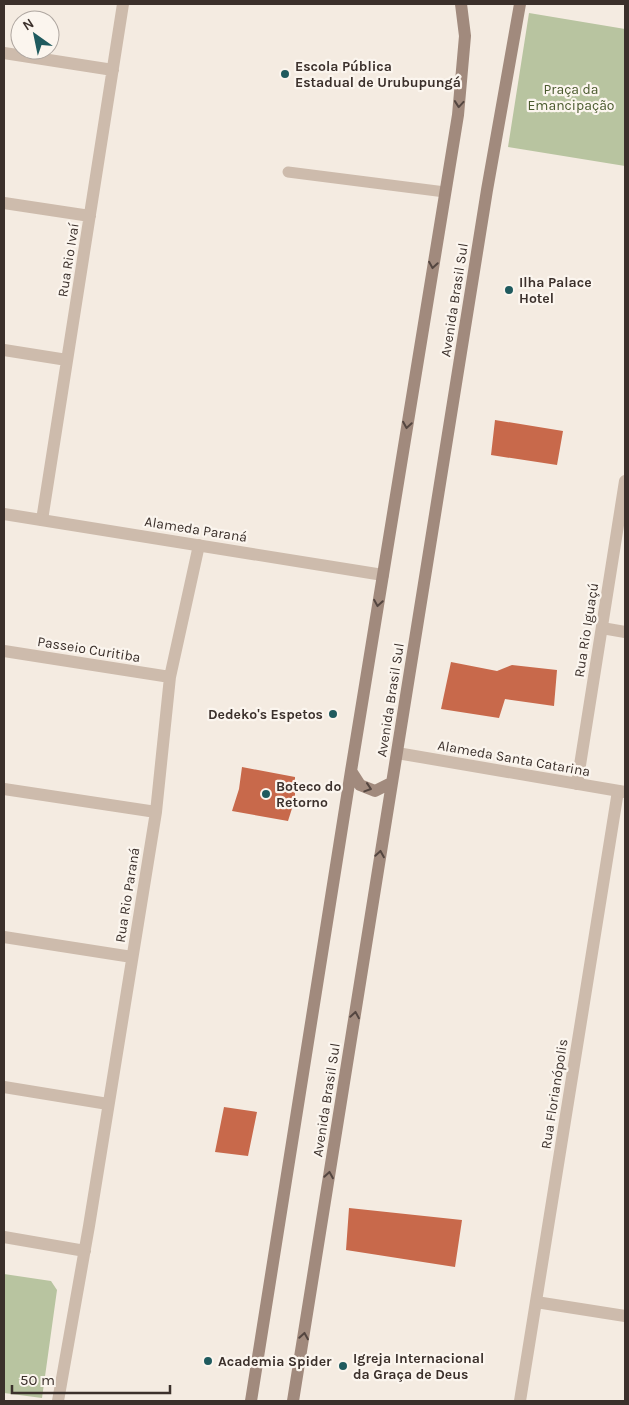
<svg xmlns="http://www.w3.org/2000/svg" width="629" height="1405" viewBox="0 0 629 1405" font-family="Karla,sans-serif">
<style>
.green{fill:#b8c4a0}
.building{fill:#c8694b}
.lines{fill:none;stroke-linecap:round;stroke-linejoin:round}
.service{stroke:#cdbbac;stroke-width:11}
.minor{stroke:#cdbbac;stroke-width:12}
.tertiary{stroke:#cdbbac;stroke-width:12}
.secondary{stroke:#a18a7d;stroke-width:12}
.oneway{stroke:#544640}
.poi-dot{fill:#1f5a5e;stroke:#fbf5ee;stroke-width:2}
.labels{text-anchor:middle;stroke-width:4.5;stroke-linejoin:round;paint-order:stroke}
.poi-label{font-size:14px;font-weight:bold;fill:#3b302b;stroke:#fbf5ee;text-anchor:start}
.park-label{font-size:14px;fill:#4a5a2e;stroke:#fbf5ee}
.street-label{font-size:14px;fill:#3b302b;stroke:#fbf5ee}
</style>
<rect width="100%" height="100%" fill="#f4ebe1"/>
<!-- green -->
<path class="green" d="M 529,13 L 625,29 L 625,166 L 508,147 Z
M 4,1274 L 51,1281 L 57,1290 L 42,1398 L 4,1393 Z"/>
<!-- building -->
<path class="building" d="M 495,420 L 563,431 L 557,465 L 491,455 Z
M 451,662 L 497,671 L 512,665 L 557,670 L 554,706 L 505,699 L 499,718 L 441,709 Z
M 242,767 L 295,777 L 295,799 L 288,821 L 232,811 L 239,789 Z
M 224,1107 L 257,1112 L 248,1156 L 215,1152 Z
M 349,1208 L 462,1220 L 455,1267 L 346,1250 Z"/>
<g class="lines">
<!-- service -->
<path class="service" d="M 288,172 L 445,192"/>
<!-- minor -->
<path class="minor" d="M 4,53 L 113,70
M 4,203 L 90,216
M 4,350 L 67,360
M 42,520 L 123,4
M 602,628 L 625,632
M 4,651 L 170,677
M 577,784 L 625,481
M 4,789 L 156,812
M 4,937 L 132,957
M 4,1087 L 108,1104
M 4,1237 L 85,1251
M 536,1302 L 625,1316
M 58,1401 L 89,1226 L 156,812 L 170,677 L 199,545
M 520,1401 L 618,791"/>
<!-- tertiary -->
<path class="tertiary" d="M 4,514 L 383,575
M 397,753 L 625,792"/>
<!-- secondary -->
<path class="secondary" d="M 351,771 L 360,785 L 375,791 L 391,783
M 251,1401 L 351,771 L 458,115 L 465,36 L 461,4
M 293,1401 L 487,190 L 520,4"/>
</g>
<!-- one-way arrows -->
<defs><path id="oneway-chevron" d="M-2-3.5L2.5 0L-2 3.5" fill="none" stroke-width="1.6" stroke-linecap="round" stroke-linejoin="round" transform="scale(1.25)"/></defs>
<g class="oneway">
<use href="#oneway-chevron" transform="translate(459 104) rotate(95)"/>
<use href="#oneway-chevron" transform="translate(433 265) rotate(99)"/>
<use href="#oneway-chevron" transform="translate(407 425) rotate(99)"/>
<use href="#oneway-chevron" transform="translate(378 603) rotate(99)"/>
<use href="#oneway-chevron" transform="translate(368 788) rotate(18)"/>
<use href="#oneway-chevron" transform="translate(380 854) rotate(-81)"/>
<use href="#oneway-chevron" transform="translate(355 1015) rotate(-81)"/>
<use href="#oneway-chevron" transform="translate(329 1175) rotate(-81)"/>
<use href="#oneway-chevron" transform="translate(304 1336) rotate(-81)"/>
</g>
<!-- markers -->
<g class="poi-dot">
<circle cx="285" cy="74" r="5"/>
<circle cx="509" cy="290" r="5"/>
<circle cx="333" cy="714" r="5"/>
<circle cx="266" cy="794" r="5"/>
<circle cx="208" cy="1361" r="5"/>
<circle cx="343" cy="1366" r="5"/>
</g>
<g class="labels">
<!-- poi labels -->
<g class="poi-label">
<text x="295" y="71">Escola Pública<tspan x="295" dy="16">Estadual de Urubupungá</tspan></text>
<text x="519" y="287">Ilha Palace<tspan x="519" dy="16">Hotel</tspan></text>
<text x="323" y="719" text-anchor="end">Dedeko's Espetos</text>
<text x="276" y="791">Boteco do<tspan x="276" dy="16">Retorno</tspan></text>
<text x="353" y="1363">Igreja Internacional<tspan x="353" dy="16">da Graça de Deus</tspan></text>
<text x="218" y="1366">Academia Spider</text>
</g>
<!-- park labels -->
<g class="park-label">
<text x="571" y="94">Praça da<tspan x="571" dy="16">Emancipação</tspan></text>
</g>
<!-- street labels -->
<g class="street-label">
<text transform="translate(68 260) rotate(-81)" y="5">Rua Rio Ivaí</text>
<text transform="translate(454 300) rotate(-81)" y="5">Avenida Brasil Sul</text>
<text transform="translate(196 529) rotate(9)" y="5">Alameda Paraná</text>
<text transform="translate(586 630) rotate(-81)" y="5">Rua Rio Iguaçú</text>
<text transform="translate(89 649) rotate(9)" y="5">Passeio Curitiba</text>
<text transform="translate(390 700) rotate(-81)" y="5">Avenida Brasil Sul</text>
<text transform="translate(514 758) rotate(10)" y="5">Alameda Santa Catarina</text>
<text transform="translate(127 895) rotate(-81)" y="5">Rua Rio Paraná</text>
<text transform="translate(554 1094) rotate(-81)" y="5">Rua Florianópolis</text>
<text transform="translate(326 1100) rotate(-81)" y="5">Avenida Brasil Sul</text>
</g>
</g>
<!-- border -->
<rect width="629" height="1405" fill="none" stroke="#3b302b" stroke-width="10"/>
<!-- north arrow -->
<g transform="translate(35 35) rotate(327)"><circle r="24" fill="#fbf5ee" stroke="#aea6a0"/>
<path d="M0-4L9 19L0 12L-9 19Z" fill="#1f5a5e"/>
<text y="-8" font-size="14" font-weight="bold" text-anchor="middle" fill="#3b302b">N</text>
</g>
<!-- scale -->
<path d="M12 1385v8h158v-8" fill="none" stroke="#3b302b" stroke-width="2.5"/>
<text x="20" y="1385" font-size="15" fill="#3b302b" stroke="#fbf5ee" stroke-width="4" paint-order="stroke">50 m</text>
</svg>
